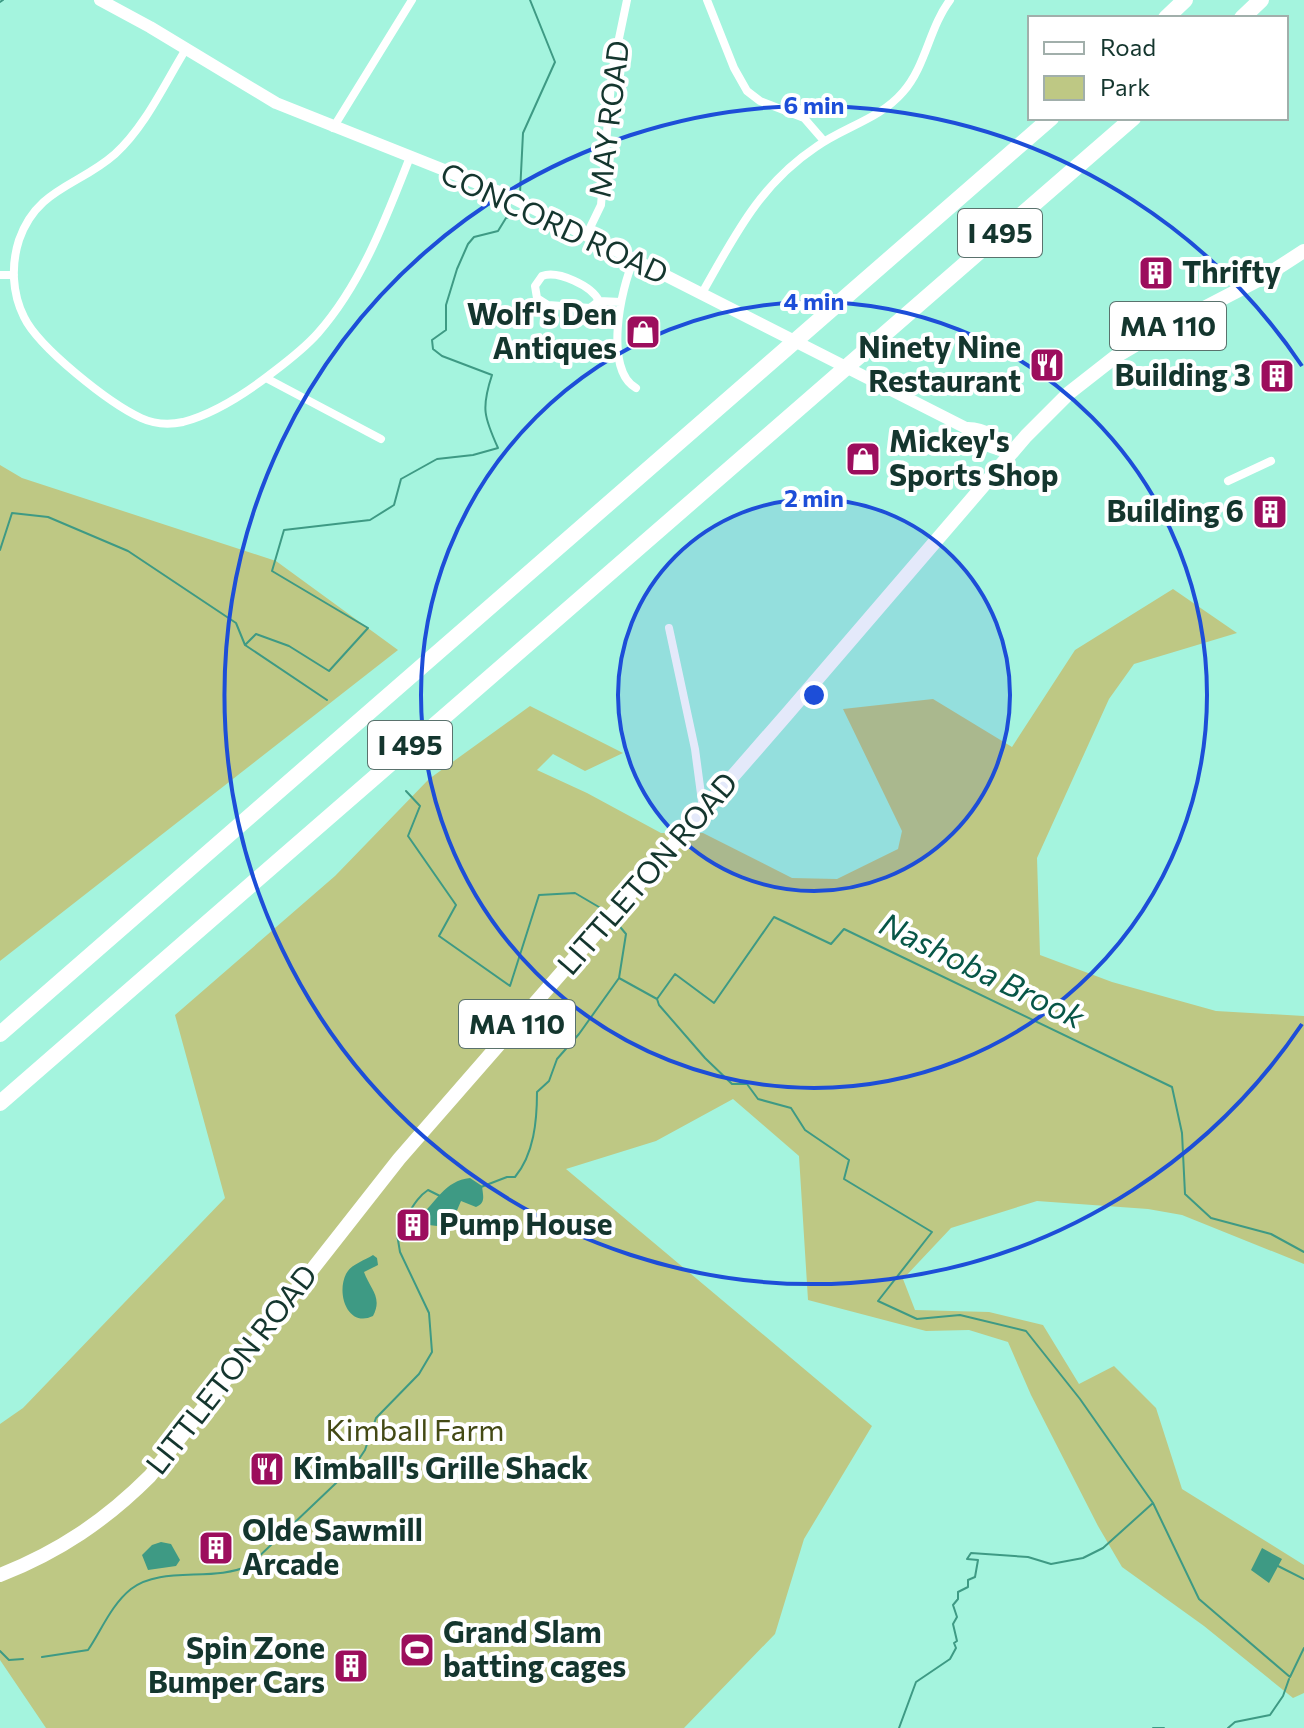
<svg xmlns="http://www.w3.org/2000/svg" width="1304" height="1728" viewBox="0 0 1304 1728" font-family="Commissioner,sans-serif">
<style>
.green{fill:#bec884}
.water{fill:#3e9a84}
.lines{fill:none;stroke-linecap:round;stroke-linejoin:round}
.stream{stroke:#3e9a84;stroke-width:2}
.minor{stroke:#fff;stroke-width:8}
.secondary{stroke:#fff;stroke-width:12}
.primary{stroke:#fff;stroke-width:14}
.motorway{stroke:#fff;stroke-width:16}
.ring{fill:none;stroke:#1d4ed8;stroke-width:4}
.labels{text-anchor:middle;stroke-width:8;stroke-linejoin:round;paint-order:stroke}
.shield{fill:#fff;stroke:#5a726d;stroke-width:2}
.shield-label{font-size:28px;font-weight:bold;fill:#14362e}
.street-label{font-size:30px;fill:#14362e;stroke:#fff}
.poi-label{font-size:30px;font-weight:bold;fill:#14362e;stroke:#fff;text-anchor:start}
.park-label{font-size:30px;fill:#444a15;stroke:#fff}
.water-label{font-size:32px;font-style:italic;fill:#075647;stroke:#fff}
.centre{fill:#1d4ed8;stroke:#fff;stroke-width:4}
.ring-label{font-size:24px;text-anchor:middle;font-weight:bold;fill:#1d4ed8;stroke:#fff;stroke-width:8;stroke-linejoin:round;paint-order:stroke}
</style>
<rect width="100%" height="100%" fill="#a4f4de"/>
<!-- green -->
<path class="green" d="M 0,465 L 22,478 L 276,561 L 398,650 L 0,961 Z
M 1173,589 L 1237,633 L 1134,664 L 1109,699 L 1037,858 L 1040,955 L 1112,982 L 1216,1011 L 1304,1016 L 1304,1264 L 1182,1215 L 1148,1209 L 1037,1201 L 951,1228 L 903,1279 L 915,1310 L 989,1312 L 1043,1325 L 1079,1384 L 1114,1366 L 1156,1408 L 1182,1489 L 1304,1565 L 1304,1693 L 1293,1698 L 1204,1626 L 1122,1567 L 1098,1526 L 1031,1395 L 1008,1342 L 969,1330 L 926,1331 L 808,1300 L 799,1156 L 733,1099 L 656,1141 L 566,1169 L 872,1426 L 804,1539 L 775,1634 L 684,1728 L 46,1728 L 0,1660 L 0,1424 L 23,1408 L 225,1198 L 175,1015 L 335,876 L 429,779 L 530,706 L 623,753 L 585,771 L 553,754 L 537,770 L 587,793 L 661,833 L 703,833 L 792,878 L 837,879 L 898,849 L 902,831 L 843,709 L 933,699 L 1012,747 L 1075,650 Z"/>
<!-- water -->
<path class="water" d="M 470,1178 L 482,1186 C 483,1196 486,1203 476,1207 L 461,1201 L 452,1222 L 437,1226 L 421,1224 L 418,1218 C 435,1204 445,1180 470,1178 Z
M 373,1255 L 377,1258 L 378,1265 L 364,1272 C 370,1289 383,1297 373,1316 C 348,1328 336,1294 346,1274 C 351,1264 364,1261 373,1255 Z
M 161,1542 L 171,1544 L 180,1560 L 176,1566 L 148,1570 L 142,1555 L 152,1545 Z
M 1262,1548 L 1282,1559 L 1269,1583 L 1251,1570 Z"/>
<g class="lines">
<!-- stream -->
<path class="stream" d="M 0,2 L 3,0
M 520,193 L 523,133 L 555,62 L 530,0
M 0,550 L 12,513 L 48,517 L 128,551 L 236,623 L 245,645 L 327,700
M 245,645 L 256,634 L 289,646 L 329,671 L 368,628 L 272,571 L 284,530 L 370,520 L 394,505 L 401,479 L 437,459 L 473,455 L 498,448 C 484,417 481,408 492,375 L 442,356 L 433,349 L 432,340 L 446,330 L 446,305 L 457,269 L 468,244 L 474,237 L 498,231 L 506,218 L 516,216
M 406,791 L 420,806 L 408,836 L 456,905 L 439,936 L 510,986 L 539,895 L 575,893 L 604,910
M 616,922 L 626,934 L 619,978 L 657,999 L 675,974 L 714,1003 L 774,917 L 831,944 L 844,929 L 1172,1087 L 1182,1133 L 1185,1194 L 1211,1218 L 1271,1234 L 1304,1252
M 657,999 L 659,1005 L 705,1058 L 732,1084 L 747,1084 L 758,1099 L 791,1108 L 805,1130 L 849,1160 L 844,1179 L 932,1232 L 878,1301 L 917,1319 L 960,1315 L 1026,1331 L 1080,1399 L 1153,1503 L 1199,1599 L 1290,1677 L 1304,1648
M 481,1187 L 507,1177 L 515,1177 C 534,1154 537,1121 537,1092 L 549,1081 L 557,1059 L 579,1034 L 619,978
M 398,1227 C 410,1215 413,1200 428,1190 L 440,1196
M 1278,1566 L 1304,1579
M 0,1651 L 9,1660 L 23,1659
M 42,1657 L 88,1650 C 101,1631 111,1605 131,1589 C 162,1565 214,1583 250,1565 L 355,1465 L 365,1450 L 376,1418 L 419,1374 L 432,1352 L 429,1313 L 400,1252 L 397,1234
M 899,1728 L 916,1682 L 950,1659 L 956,1648 L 954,1643 L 957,1641 L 953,1624 L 957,1617 L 953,1605 L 958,1599 L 958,1592 L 968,1587 L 968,1580 L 975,1577 L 978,1560 L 967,1559 L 971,1553 L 1028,1557 L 1051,1564 L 1083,1558 L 1103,1548 L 1153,1503
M 1153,1728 L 1164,1728
M 1228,1728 L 1235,1722 L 1270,1715 L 1283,1696 L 1289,1679"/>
<!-- minor -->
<path class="minor" d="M 707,0 L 734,68 L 747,91 L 760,101 L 804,118 L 824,141
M 186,49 C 165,83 145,127 115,154 C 79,186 37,188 19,240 C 11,265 12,293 24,317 C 39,348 109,403 141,418 C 154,424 169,425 183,422 C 213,414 243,395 268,376 C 285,363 303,350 318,333 C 362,283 386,218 410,157
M 333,128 L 412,0
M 586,236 L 601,205 L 612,72 L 627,0
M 634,260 C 620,289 604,370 636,388
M 0,275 L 14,275
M 701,295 C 734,237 759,185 816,147 C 844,127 880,119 903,92 C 926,66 929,28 950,0
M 599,301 L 590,308 L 548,305 L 537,298 L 535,286 L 542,276 C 558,270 592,286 599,301 L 621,302
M 266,378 L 381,439
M 1228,481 L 1271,461
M 669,628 L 695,749 L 703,809"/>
<!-- secondary -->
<path class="secondary" d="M 100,0 L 150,27 L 276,103 L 507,195 L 966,428 C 984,427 1001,439 1012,452
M 966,428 C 975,443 995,450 1012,452"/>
<!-- primary -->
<path class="primary" d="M 0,1575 C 59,1552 106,1520 150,1476 L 399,1159 L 788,713 L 1026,436 L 1069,393 L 1115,357 L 1154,334 L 1262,278 L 1304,251"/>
<!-- motorway -->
<path class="motorway" d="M 1166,18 L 1185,0
M 1242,18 L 1261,0
M 0,1034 L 1051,118
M 0,1103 L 1133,118"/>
</g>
<!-- distance rings -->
<circle cx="814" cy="695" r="196" fill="#1d4ed8" fill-opacity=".12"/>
<g class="ring">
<circle cx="814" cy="695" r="196"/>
<circle cx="814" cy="695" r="393"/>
<path d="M1302 1024A589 589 0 1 1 1302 366"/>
</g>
<!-- icons -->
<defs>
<symbol id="building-square" viewBox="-11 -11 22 22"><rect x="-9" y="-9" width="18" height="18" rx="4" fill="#9c0e5d" stroke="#fff"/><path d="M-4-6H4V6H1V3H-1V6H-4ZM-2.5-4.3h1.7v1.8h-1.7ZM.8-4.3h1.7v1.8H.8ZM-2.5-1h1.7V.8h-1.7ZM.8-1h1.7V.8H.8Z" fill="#fff"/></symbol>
<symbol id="shop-square" viewBox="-11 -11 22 22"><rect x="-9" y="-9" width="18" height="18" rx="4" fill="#9c0e5d" stroke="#fff"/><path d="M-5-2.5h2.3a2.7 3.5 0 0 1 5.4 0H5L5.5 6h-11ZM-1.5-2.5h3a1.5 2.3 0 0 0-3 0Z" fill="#fff"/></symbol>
<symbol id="restaurant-square" viewBox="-11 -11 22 22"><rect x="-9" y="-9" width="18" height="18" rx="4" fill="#9c0e5d" stroke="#fff"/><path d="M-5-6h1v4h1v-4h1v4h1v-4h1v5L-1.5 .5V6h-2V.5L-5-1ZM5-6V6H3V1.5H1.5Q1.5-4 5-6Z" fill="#fff"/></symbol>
<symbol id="stadium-square" viewBox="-11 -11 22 22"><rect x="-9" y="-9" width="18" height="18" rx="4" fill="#9c0e5d" stroke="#fff"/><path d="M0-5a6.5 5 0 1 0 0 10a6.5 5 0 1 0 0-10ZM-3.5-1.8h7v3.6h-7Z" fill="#fff"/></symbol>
</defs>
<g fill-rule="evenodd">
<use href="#building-square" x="1136" y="253" width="40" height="40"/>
<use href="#shop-square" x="623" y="312" width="40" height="40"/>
<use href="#restaurant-square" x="1027" y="345" width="40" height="40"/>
<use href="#building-square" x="1257" y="356" width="40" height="40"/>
<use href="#shop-square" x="843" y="439" width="40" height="40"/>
<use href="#building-square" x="1250" y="492" width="40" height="40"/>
<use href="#building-square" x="393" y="1205" width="40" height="40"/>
<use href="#restaurant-square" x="247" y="1449" width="40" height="40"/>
<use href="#building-square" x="196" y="1528" width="40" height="40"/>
<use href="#stadium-square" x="397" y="1630" width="40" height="40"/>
<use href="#building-square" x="331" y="1646" width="40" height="40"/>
</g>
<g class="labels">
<!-- shield labels -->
<g class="shield">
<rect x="958" y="209" width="84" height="48" rx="6"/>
<rect x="1110" y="302" width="116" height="48" rx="6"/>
<rect x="368" y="721" width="84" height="48" rx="6"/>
<rect x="459" y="1000" width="116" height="48" rx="6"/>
</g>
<g class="shield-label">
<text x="1000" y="243">I 495</text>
<text x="1168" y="336">MA 110</text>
<text x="410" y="755">I 495</text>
<text x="517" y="1034">MA 110</text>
</g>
<!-- street labels -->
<g class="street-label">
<text transform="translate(610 119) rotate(-83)" y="10">MAY ROAD</text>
<text transform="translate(554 224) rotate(25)" y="10">CONCORD ROAD</text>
<text transform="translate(648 874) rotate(-49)" y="10">LITTLETON ROAD</text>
<text transform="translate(232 1370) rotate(-52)" y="10">LITTLETON ROAD</text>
</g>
<!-- poi labels -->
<g class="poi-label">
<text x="1182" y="283">Thrifty</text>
<text x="617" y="325" text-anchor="end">Wolf's Den<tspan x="617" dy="34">Antiques</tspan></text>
<text x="1021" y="358" text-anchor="end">Ninety Nine<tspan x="1021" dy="34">Restaurant</tspan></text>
<text x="1251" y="386" text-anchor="end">Building 3</text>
<text x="889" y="452">Mickey's<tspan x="889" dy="34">Sports Shop</tspan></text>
<text x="1244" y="522" text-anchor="end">Building 6</text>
<text x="439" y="1235">Pump House</text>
<text x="293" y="1479">Kimball's Grille Shack</text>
<text x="242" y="1541">Olde Sawmill<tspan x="242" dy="34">Arcade</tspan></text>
<text x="443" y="1643">Grand Slam<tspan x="443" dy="34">batting cages</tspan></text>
<text x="325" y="1659" text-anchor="end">Spin Zone<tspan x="325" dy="34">Bumper Cars</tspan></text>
</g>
<!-- park labels -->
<g class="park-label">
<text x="415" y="1441">Kimball Farm</text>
</g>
<!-- water labels -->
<g class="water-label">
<text transform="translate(982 971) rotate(26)" y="11">Nashoba Brook</text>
</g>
</g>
<circle cx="814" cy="695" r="12" class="centre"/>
<g class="ring-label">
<text x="814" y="114">6 min</text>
<text x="814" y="310">4 min</text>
<text x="814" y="507">2 min</text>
</g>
<!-- legend -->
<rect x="1028" y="16" width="260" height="104" fill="#ffffff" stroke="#a1afab" stroke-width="2"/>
<rect x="1044" y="42" width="40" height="12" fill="#ffffff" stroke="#a1afab" stroke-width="2"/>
<text x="1100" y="56" font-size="24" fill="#14362e">Road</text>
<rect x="1044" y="76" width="40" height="24" fill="#bec884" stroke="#a1afab" stroke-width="2"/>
<text x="1100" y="96" font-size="24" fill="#14362e">Park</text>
</svg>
